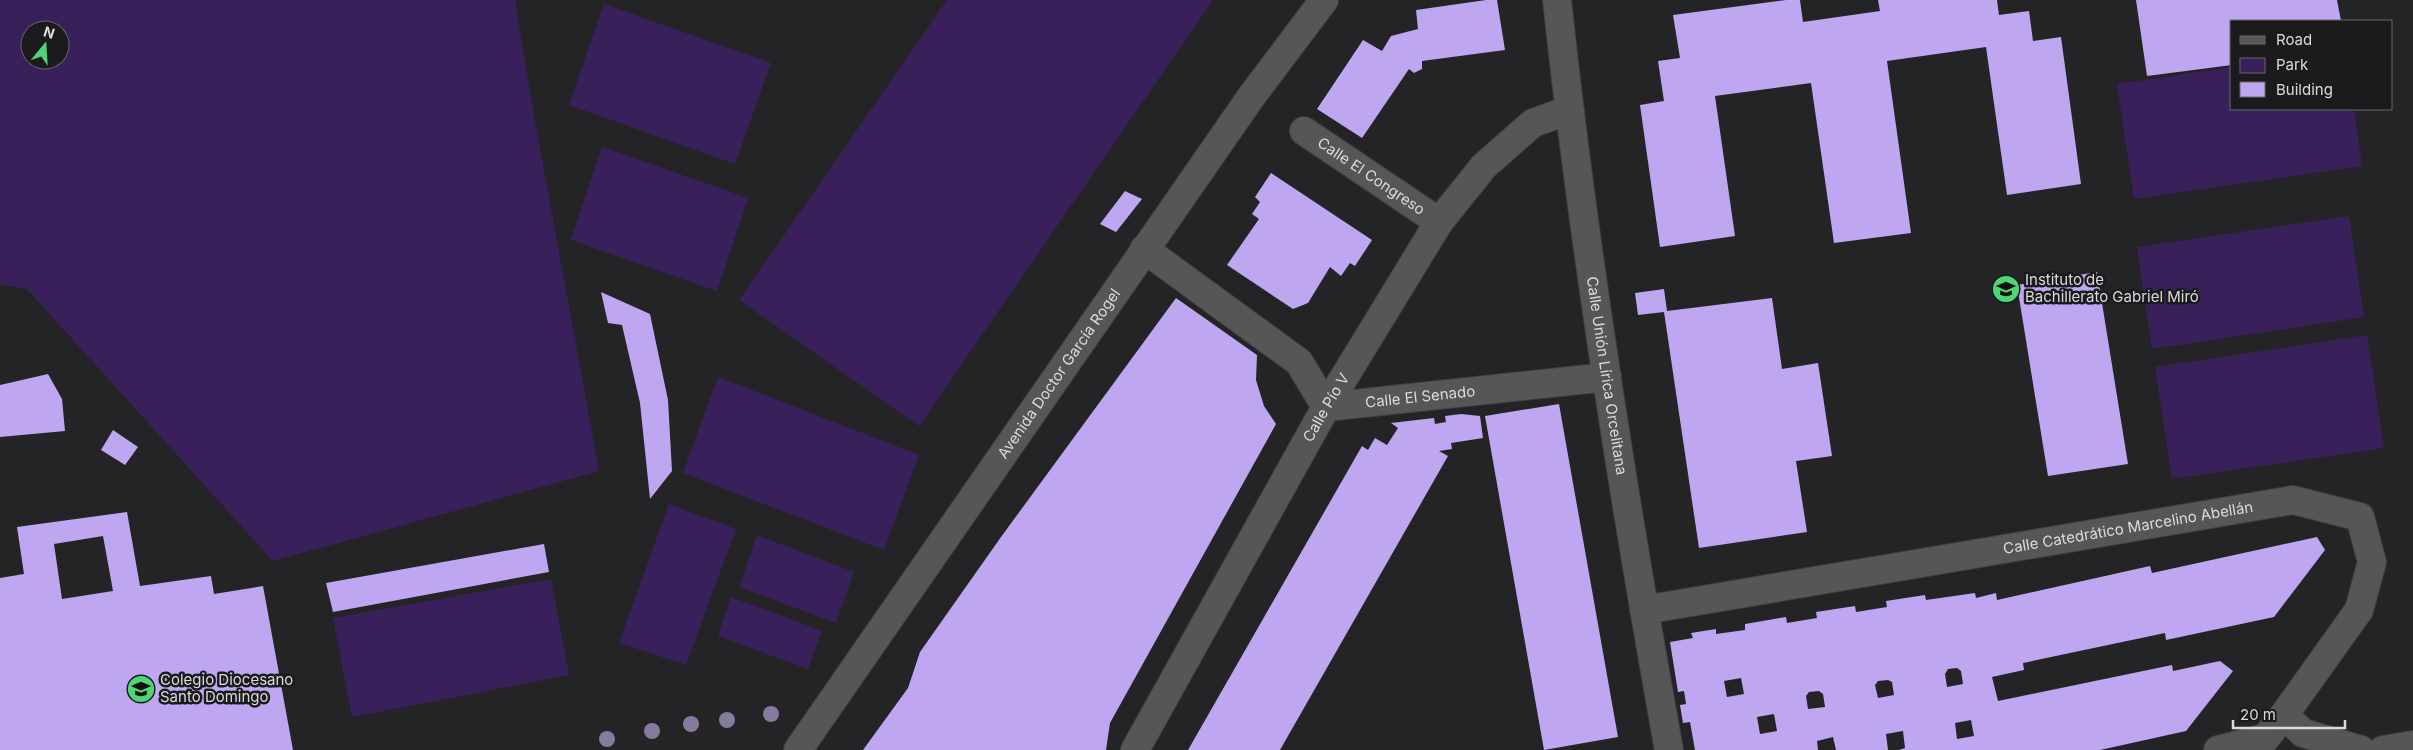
<svg xmlns="http://www.w3.org/2000/svg" width="2413" height="750" viewBox="0 0 2413 750" font-family="Inter,sans-serif">
<style>
.green{fill:#39205b;fill-rule:evenodd}
.building{fill:#bfa6f0;fill-rule:evenodd}
.lines{fill:none;stroke-linecap:round;stroke-linejoin:round}
.minor-casing{stroke:#3f3e40;stroke-width:30}
.minor{stroke:#565558;stroke-width:28}
.tree{fill:#867b9c}
.labels{text-anchor:middle;stroke-width:5;stroke-linejoin:round;paint-order:stroke}
.street-label{font-size:15px;fill:#dbdbdd;stroke:#1b1a1d}
.poi-label{font-size:15px;fill:#dbdbdd;stroke:#1b1a1d;text-anchor:start}
</style>
<rect width="100%" height="100%" fill="#242426"/>
<!-- green -->
<path class="green" d="M 0,0 L 515,0 L 533,110 L 599,471 L 273,561 L 27,289 L 0,284 ZM 30,30 L 60,30 L 60,60 L 30,60 Z
M 947,0 L 1213,0 L 919,426 L 739,300 Z
M 604,4 L 771,63 L 735,164 L 569,105 Z
M 2232,67 L 2232,109 L 2354,109 L 2362,166 L 2134,199 L 2117,84 Z
M 602,147 L 748,198 L 717,291 L 571,240 Z
M 2349,216 L 2364,317 L 2152,349 L 2137,247 Z
M 2367,335 L 2384,448 L 2172,479 L 2155,367 Z
M 718,377 L 919,455 L 884,550 L 683,473 Z
M 669,504 L 736,529 L 686,665 L 619,643 Z
M 757,535 L 854,572 L 836,623 L 739,587 Z
M 551,579 L 569,675 L 352,717 L 333,618 Z
M 731,597 L 822,631 L 808,669 L 718,636 Z"/>
<!-- building -->
<path class="building" d="M 1486,0 L 1497,0 L 1505,50 L 1422,61 L 1422,69 L 1414,73 L 1409,69 L 1362,138 L 1317,109 L 1363,40 L 1382,51 L 1391,36 L 1418,29 L 1416,10 Z
M 1786,0 L 1800,0 L 1803,22 L 1880,11 L 1878,0 L 1997,0 L 1999,15 L 2029,11 L 2033,41 L 2061,37 L 2081,184 L 2007,195 L 1986,47 L 1887,61 L 1911,233 L 1834,243 L 1811,83 L 1715,96 L 1735,236 L 1660,247 L 1640,105 L 1664,101 L 1658,61 L 1680,58 L 1673,15 Z
M 2136,0 L 2337,0 L 2341,21 L 2232,21 L 2232,65 L 2147,76 Z
M 1271,173 L 1372,240 L 1355,266 L 1350,263 L 1341,276 L 1330,267 L 1308,303 L 1293,309 L 1227,265 L 1259,219 L 1252,214 L 1260,202 L 1255,197 Z
M 1125,191 L 1142,199 L 1116,232 L 1100,224 Z
M 2097,272 L 2128,464 L 2048,476 L 2017,285 Z
M 1664,289 L 1667,311 L 1772,298 L 1782,369 L 1818,363 L 1832,456 L 1796,461 L 1807,532 L 1699,548 L 1664,312 L 1638,315 L 1635,293 Z
M 601,292 L 650,314 L 668,400 L 672,471 L 650,499 L 640,403 L 622,325 L 608,323 Z
M 1176,298 L 1257,355 L 1256,380 L 1264,406 L 1276,424 L 1110,723 L 1106,750 L 863,750 L 908,688 L 920,652 L 1001,537 Z
M 48,374 L 62,399 L 65,431 L 0,437 L 0,385 Z
M 1559,404 L 1618,737 L 1544,750 L 1485,416 Z
M 1461,414 L 1480,416 L 1483,438 L 1451,443 L 1452,449 L 1439,451 L 1448,456 L 1280,750 L 1188,750 L 1362,446 L 1368,450 L 1375,438 L 1387,445 L 1398,428 L 1391,423 L 1434,418 L 1435,424 L 1446,422 L 1445,416 Z
M 113,430 L 138,447 L 125,465 L 101,450 Z
M 127,512 L 140,586 L 211,576 L 214,594 L 263,586 L 293,750 L 0,750 L 0,578 L 24,574 L 17,527 ZM 103,536 L 113,591 L 62,599 L 54,544 Z
M 2317,537 L 2325,550 L 2274,617 L 2166,640 L 2165,633 L 2023,663 L 2024,670 L 1992,677 L 1998,701 L 2172,665 L 2173,671 L 2220,661 L 2233,671 L 2186,731 L 2100,750 L 1899,750 L 1905,748 L 1903,731 L 1886,734 L 1888,750 L 1836,750 L 1833,737 L 1817,741 L 1818,750 L 1695,750 L 1690,722 L 1683,723 L 1680,705 L 1686,704 L 1684,691 L 1678,692 L 1670,642 L 1693,638 L 1691,633 L 1716,629 L 1716,634 L 1745,630 L 1745,624 L 1786,617 L 1787,623 L 1817,618 L 1816,612 L 1855,606 L 1856,612 L 1887,607 L 1886,601 L 1925,595 L 1926,600 L 1975,593 L 1976,598 L 1996,593 L 1997,600 L 2150,566 L 2152,573 ZM 1957,668 L 1961,671 L 1963,684 L 1947,687 L 1945,674 L 1948,669 ZM 1741,678 L 1744,694 L 1727,697 L 1724,681 ZM 1888,680 L 1892,682 L 1894,695 L 1878,698 L 1875,685 L 1878,681 ZM 1819,691 L 1823,694 L 1825,707 L 1808,709 L 1806,696 L 1809,692 ZM 1774,714 L 1777,731 L 1760,734 L 1757,717 ZM 1971,720 L 1974,736 L 1957,739 L 1955,723 Z
M 544,544 L 549,572 L 333,612 L 326,583 Z"/>
<g class="lines">
<defs>
<g id="minor">
<path id="s1" d="M 1557,0 C 1584,251 1624,501 1669,750"/>
<path id="s2" d="M 1304,131 L 1439,222"/>
<path id="s3" d="M 1144,249 L 1299,362 L 1326,407 L 1607,377"/>
<path id="s4" d="M 1644,610 L 2293,500 L 2360,517 L 2372,562 L 2359,610 L 2284,715 L 2256,750"/>
<path d="M 2284,715 L 2303,733 L 2361,750"/>
<path id="s5" d="M 798,750 L 1251,97 L 1324,0"/>
<path id="s6" d="M 1135,750 L 1326,407 L 1439,222 L 1484,166 L 1533,123 L 1569,110"/>
<path d="M 2218,750 L 2264,738"/>
<path d="M 2383,750 L 2413,745"/>
</g>
</defs>
<!-- minor casing -->
<use href="#minor" class="minor-casing"/>
<!-- minor -->
<use href="#minor" class="minor"/>
</g>
<!-- trees -->
<g class="tree">
<circle cx="771" cy="714" r="8"/>
<circle cx="727" cy="720" r="8"/>
<circle cx="691" cy="724" r="8"/>
<circle cx="652" cy="731" r="8"/>
<circle cx="607" cy="739" r="8"/>
</g>
<!-- icons -->
<defs>
<symbol id="school-disc" viewBox="-11 -11 22 22"><circle r="9.5" fill="#4ed675" stroke="#1b1a1d"/><path d="M0-5L7-2L0 1L-7-2ZM-4 1L0 2.5L4 1V4Q0 6-4 4Z" fill="#111"/></symbol>
</defs>
<g fill-rule="evenodd">
<use href="#school-disc" x="1990" y="273" width="32" height="32"/>
<use href="#school-disc" x="125" y="673" width="32" height="32"/>
</g>
<g class="labels">
<!-- street labels -->
<g class="street-label">
<text dy="5" stroke="none"><textPath href="#s2" startOffset="81">Calle El Congreso</textPath></text>
<text dy="5" stroke="none"><textPath href="#s5" startOffset="458">Avenida Doctor García Rogel</textPath></text>
<text dy="5" stroke="none"><textPath href="#s1" startOffset="379">Calle Unión Lírica Orcelitana</textPath></text>
<text dy="5" stroke="none"><textPath href="#s3" startOffset="339">Calle El Senado</textPath></text>
<text dy="5" stroke="none"><textPath href="#s6" startOffset="392">Calle Pío V</textPath></text>
<text dy="5" stroke="none"><textPath href="#s4" startOffset="491">Calle Catedrático Marcelino Abellán</textPath></text>
</g>
<!-- poi labels -->
<g class="poi-label">
<text x="2025" y="285">Instituto de<tspan x="2025" dy="17">Bachillerato Gabriel Miró</tspan></text>
<text x="160" y="685">Colegio Diocesano<tspan x="160" dy="17">Santo Domingo</tspan></text>
</g>
</g>
<!-- legend -->
<rect x="2230" y="20" width="162" height="90" fill="#1b1a1d" stroke="#68676a"/>
<rect x="2240" y="36" width="25" height="8" fill="#565558" stroke="#68676a"/>
<text x="2276" y="45" font-size="15" fill="#dbdbdd">Road</text>
<rect x="2240" y="58" width="25" height="15" fill="#39205b" stroke="#68676a"/>
<text x="2276" y="70" font-size="15" fill="#dbdbdd">Park</text>
<rect x="2240" y="82" width="25" height="15" fill="#bfa6f0" stroke="#68676a"/>
<text x="2276" y="95" font-size="15" fill="#dbdbdd">Building</text>
<!-- north arrow -->
<g transform="translate(45 45) rotate(18)"><circle r="24" fill="#1b1a1d" stroke="#68676a"/>
<path d="M0-4L9 19L0 12L-9 19Z" fill="#4ed675"/>
<text y="-8" font-size="14" font-weight="bold" text-anchor="middle" fill="#dbdbdd">N</text>
</g>
<!-- scale -->
<path d="M2233 720v8h112v-8" fill="none" stroke="#dbdbdd" stroke-width="2.5"/>
<text x="2240" y="720" font-size="15" fill="#dbdbdd" stroke="#1b1a1d" stroke-width="4" paint-order="stroke">20 m</text>
</svg>
